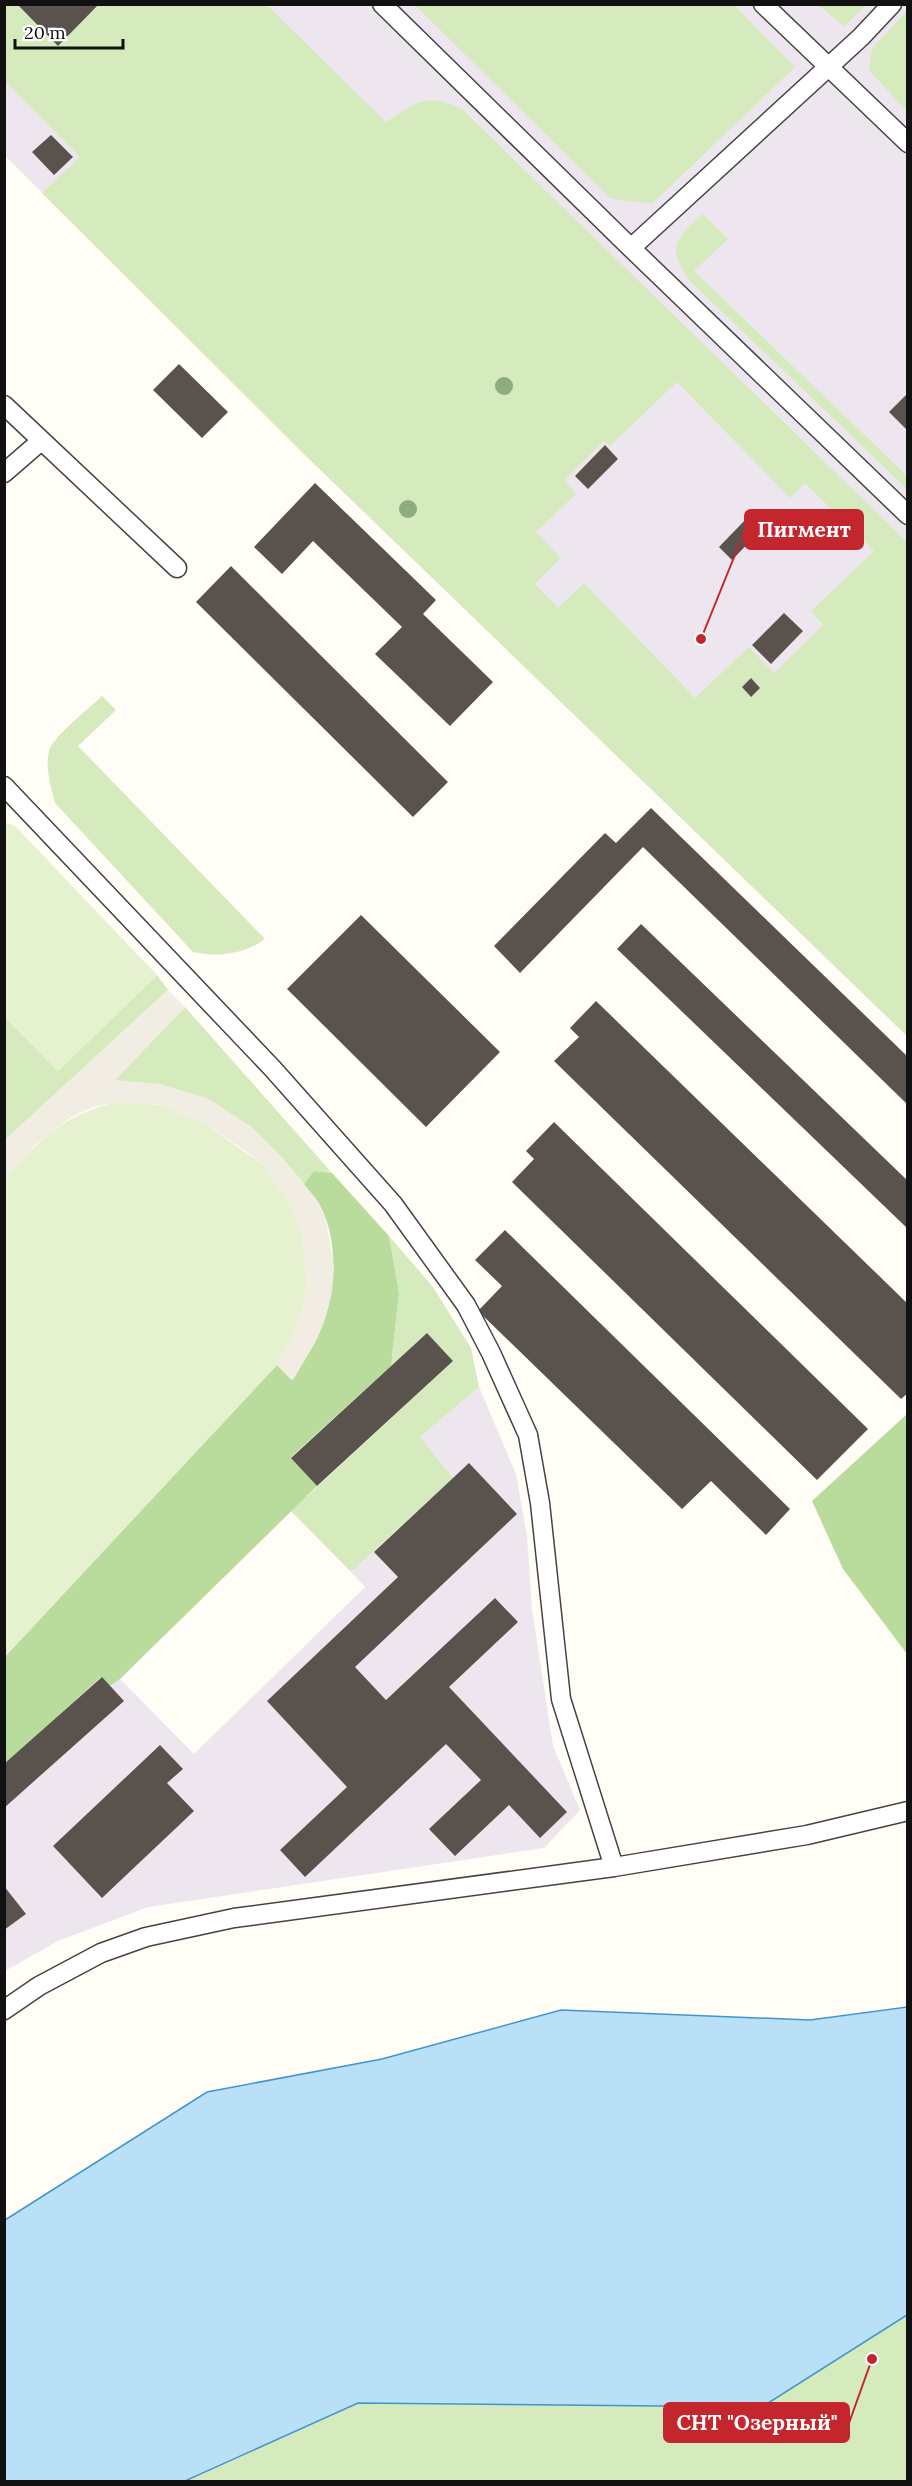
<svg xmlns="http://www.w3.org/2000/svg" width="912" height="2486" viewBox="0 0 912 2486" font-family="Lora,serif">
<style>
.industrial{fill:#eee6ef}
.green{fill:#d5ebbd;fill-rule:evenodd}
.forest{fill:#b9dc9c}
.pitch{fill:#e6f2cf}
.plaza{fill:#f1ede2}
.water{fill:#b9e0f7;stroke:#3f96cf;stroke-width:1.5}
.building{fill:#5a524d}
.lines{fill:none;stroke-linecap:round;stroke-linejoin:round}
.lane-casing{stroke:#444;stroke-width:21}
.lane{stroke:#fff;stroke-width:18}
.tree{fill:#8dad7f}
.leader{fill:none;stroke:#c4262e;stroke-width:2}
.callout-dot{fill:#c4262e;stroke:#fff;stroke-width:2}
.callout{fill:#c4262e;stroke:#c4262e;stroke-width:2}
.callout-label{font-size:21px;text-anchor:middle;font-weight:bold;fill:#fff}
</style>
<rect width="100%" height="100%" fill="#fffdf5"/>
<!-- industrial -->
<path class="industrial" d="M 4,5 L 907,5 L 907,1036 L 306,456 L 5,156 Z
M 479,1387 L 516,1474 L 527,1536 L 532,1609 L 553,1746 L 580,1810 L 544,1848 L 148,1907 L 58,1941 L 5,1971 L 4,1764 L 102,1677 L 110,1686 L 120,1679 L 194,1754 L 365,1587 L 351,1572 L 453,1478 L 420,1437 Z"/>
<!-- green -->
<path class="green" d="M 4,5 L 17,5 L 58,45 L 99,5 L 267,5 L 386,122 C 416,102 428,91 463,110 L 907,542 L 907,1036 L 306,456 L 42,193 L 80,157 L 5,81 ZM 677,382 L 790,498 L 805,483 L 874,551 L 811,611 L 823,625 L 774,673 L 749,647 L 695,698 L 584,583 L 558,608 L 535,584 L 561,558 L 536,532 L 576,494 L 564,480 L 604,441 L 610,446 Z
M 415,5 L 734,5 L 795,67 L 653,203 L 625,201 L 610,198 Z
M 818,5 L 867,4 L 867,5 L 844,26 Z
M 907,11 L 907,112 L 869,70 L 872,48 Z
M 703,214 L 728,239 L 694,271 L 907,476 L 907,489 L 689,280 C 666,248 676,238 703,214 Z
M 102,696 L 116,710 L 78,746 L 265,939 C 244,955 218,957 193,952 L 55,803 C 51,786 45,769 49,751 C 53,736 90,708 102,696 Z
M 157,975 L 168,990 L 5,1140 L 5,1017 L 58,1071 Z
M 185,1007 L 332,1173 L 314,1171 L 304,1184 L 284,1160 L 250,1126 L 115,1080 Z
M 389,1236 L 433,1287 L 471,1348 L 479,1387 L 420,1437 L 453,1478 L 351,1572 L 291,1511 L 453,1361 L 427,1333 L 391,1366 L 399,1293 Z
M 907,2315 L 907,2481 L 185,2482 L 358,2403 L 762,2407 Z"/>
<!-- forest -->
<path class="forest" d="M 314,1171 L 332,1173 L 389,1236 L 399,1293 L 391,1366 L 291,1457 L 317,1486 L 120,1679 L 110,1686 L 101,1677 L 5,1764 L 4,1657 L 277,1365 L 292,1380 C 300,1367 309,1354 316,1340 C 336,1302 341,1240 318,1202 C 314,1196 308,1190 304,1184 Z
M 907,1414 L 907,1654 L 843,1569 L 812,1501 Z"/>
<!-- pitch -->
<path class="pitch" d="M 7,823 L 15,826 L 157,975 L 58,1071 L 5,1017 L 4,825 Z
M 118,1102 L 162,1105 L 205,1124 L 262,1164 L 288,1200 L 302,1234 L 307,1283 L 301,1313 L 292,1337 L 277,1365 L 5,1657 L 4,1178 C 40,1140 65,1113 118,1102 Z"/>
<!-- plaza -->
<path class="plaza" d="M 168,990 L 185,1007 L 115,1080 L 160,1084 L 209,1099 L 250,1126 L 284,1160 L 318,1202 L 326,1220 L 334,1266 L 332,1292 L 326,1316 L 317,1339 L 293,1380 L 277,1365 L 292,1337 L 301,1313 L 307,1283 L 302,1235 L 288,1200 L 262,1164 L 244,1150 L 205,1124 L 162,1105 L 118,1102 L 93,1107 L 71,1117 L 35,1145 L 5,1178 L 5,1140 Z"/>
<!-- water -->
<path class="water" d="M 907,2007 L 907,2315 L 762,2407 L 358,2403 L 185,2481 L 5,2481 L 5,2220 L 207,2092 L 382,2059 L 561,2010 L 810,2020 Z"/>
<!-- building -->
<path class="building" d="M 17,4 L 99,4 L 58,46 Z
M 51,135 L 73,157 L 54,175 L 32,152 Z
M 179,364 L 228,412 L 202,438 L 153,390 Z
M 908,393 L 908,431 L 889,412 Z
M 605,445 L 618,459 L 588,489 L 575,476 Z
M 315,483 L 436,600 L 423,614 L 493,682 L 450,726 L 375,654 L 402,627 L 313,541 L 282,574 L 254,547 Z
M 747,518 L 760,531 L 732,560 L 719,547 Z
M 231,566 L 448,782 L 413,817 L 196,602 Z
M 784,613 L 803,631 L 771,664 L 752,645 Z
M 751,678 L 760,688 L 751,697 L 742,687 Z
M 651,808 L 908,1057 L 908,1105 L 643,847 L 520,973 L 494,946 L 605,833 L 616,843 Z
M 361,915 L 500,1052 L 426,1127 L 287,989 Z
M 641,924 L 908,1181 L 908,1229 L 617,949 Z
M 596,1001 L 908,1304 L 908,1393 L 901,1399 L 554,1061 L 579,1037 L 570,1028 Z
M 554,1122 L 868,1429 L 817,1480 L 512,1182 L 534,1159 L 526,1151 Z
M 505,1230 L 790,1509 L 766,1535 L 711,1481 L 682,1509 L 478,1311 L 502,1286 L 475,1260 Z
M 427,1333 L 453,1361 L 317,1486 L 291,1458 Z
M 469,1463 L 517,1514 L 355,1667 L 386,1700 L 495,1598 L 518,1622 L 449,1687 L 567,1812 L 540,1838 L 509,1805 L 455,1856 L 429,1829 L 481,1780 L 446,1744 L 305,1877 L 280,1850 L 347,1787 L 267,1701 L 398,1577 L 374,1552 Z
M 102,1677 L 124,1701 L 4,1808 L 4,1764 Z
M 160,1745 L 183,1769 L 167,1783 L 194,1811 L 102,1898 L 53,1846 Z
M 4,1886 L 26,1914 L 4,1930 Z"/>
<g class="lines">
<defs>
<path id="lane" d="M 382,4 L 631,248
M 763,4 L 908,143
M 892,4 L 861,37 L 631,248 L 908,515
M 4,405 L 177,568
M 4,473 L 41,441
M 4,786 L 273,1069 L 393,1204 L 466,1305 L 491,1353 L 528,1435 L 540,1503 L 561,1699 L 614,1867
M 4,2010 L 39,1986 L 101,1953 L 146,1937 L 234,1918 L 614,1867 L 807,1835 L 908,1811"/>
</defs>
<!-- lane casing -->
<use href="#lane" class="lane-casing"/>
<!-- lane -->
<use href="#lane" class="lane"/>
</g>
<!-- trees -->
<g class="tree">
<circle cx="504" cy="386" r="9"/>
<circle cx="408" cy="509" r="9"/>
</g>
<!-- callouts -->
<path class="leader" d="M701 639L745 530M872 2359L849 2423"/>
<g class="callout-dot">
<circle cx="701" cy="639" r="6"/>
<circle cx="872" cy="2359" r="6"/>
</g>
<g class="callout">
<rect x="745" y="510" width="118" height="39" rx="6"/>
<rect x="664" y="2403" width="185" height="39" rx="6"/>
</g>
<g class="callout-label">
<text x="804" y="537">Пигмент</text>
<text x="757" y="2430">СНТ "Озерный"</text>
</g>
<!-- border -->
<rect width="912" height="2486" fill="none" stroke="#111111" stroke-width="12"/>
<!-- scale -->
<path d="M15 39v9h108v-9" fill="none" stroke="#111111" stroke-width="3"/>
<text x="24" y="39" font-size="18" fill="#111111" stroke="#ffffff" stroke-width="4.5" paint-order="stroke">20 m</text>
</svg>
